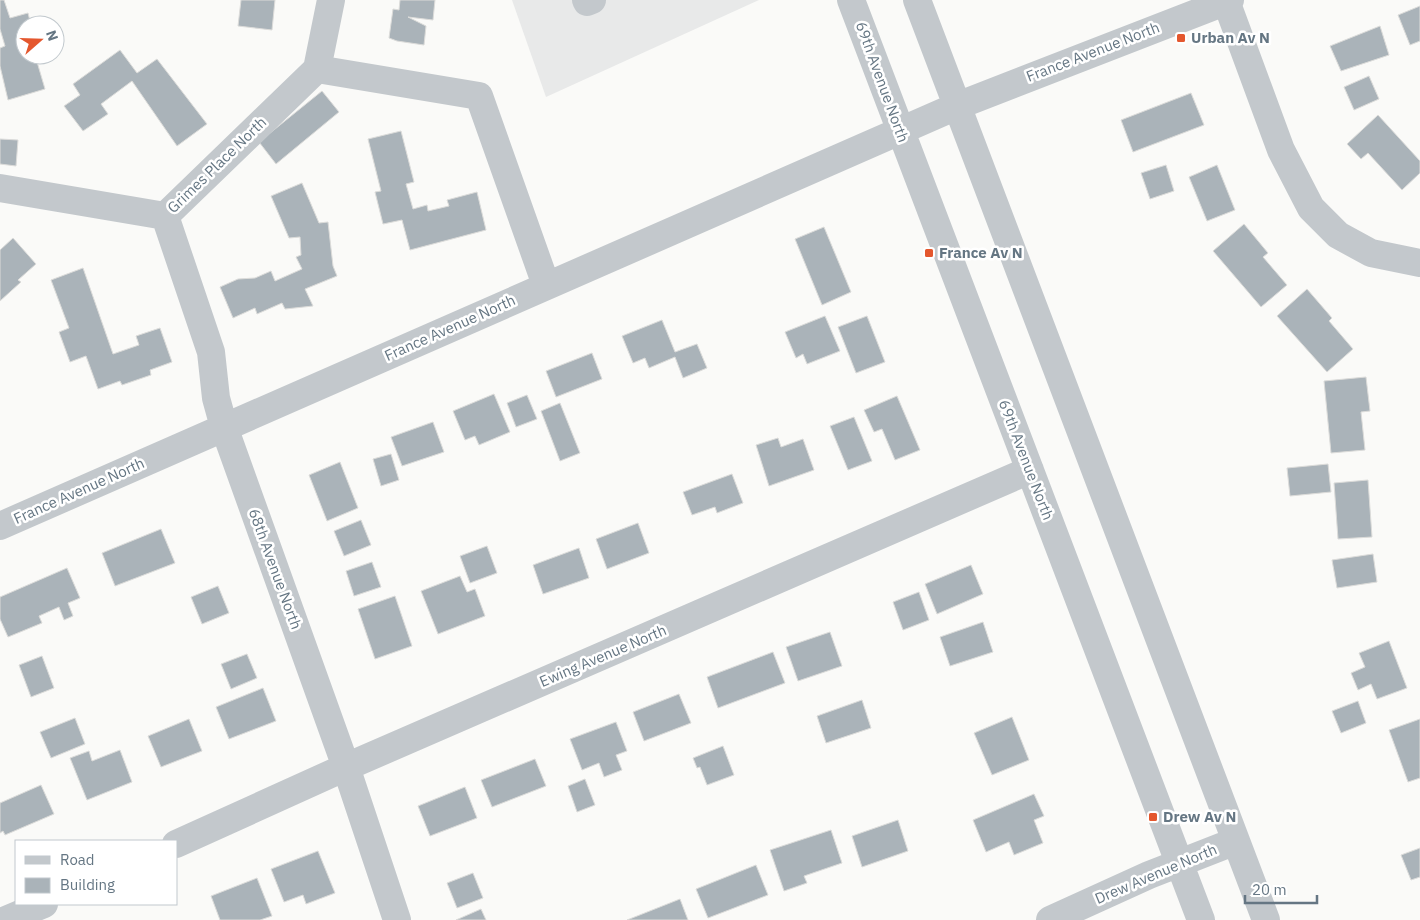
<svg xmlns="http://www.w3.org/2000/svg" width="1420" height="920" viewBox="0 0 1420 920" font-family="'IBM Plex Sans',sans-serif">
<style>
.built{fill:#e8e9e9}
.building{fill:#aab3b9;stroke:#dcdcda}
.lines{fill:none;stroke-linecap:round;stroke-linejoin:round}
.minor{stroke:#c3c8cc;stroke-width:28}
.poi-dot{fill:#e4572e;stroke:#fff;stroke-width:2}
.labels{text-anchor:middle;stroke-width:5;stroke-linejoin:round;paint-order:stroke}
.poi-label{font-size:15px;font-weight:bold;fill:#657683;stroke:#fff;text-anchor:start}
.street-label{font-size:15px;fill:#657683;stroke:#fff}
</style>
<rect width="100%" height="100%" fill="#fafaf8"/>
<!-- built -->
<path class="built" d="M 512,0 L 759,0 L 546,97 Z"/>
<!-- building -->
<path class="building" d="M 0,0 L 4,0 L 10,18 L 28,13 L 31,25 L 25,25 L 25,55 L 35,55 L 45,89 L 8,100 L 0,66 L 0,48 L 5,46 L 0,29 Z
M 241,0 L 275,0 L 272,30 L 238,26 Z
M 400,0 L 435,0 L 433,20 L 408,17 L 426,26 L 424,45 L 397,41 L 389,38 L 393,9 L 399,10 Z
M 1420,6 L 1420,41 L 1410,45 L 1398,15 Z
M 1380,26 L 1389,55 L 1341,71 L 1330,46 Z
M 120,50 L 137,73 L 157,59 L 207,124 L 177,146 L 132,81 L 101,104 L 108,114 L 83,131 L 64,106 L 80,95 L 73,84 Z
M 1369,76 L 1379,99 L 1354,110 L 1344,87 Z
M 322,91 L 339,112 L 276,164 L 259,142 Z
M 1191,93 L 1204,125 L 1133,152 L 1121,120 Z
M 1378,115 L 1420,161 L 1420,173 L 1402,190 L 1368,153 L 1361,159 L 1347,144 Z
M 401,131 L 414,182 L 406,184 L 413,209 L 427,205 L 428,211 L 449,206 L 447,200 L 477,192 L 486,230 L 410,250 L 402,220 L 383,224 L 375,192 L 381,191 L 368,139 Z
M 0,139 L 18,140 L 16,166 L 0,164 Z
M 1166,165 L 1174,191 L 1150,199 L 1141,173 Z
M 1217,165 L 1235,210 L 1207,221 L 1189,177 Z
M 302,183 L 319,223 L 328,222 L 333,266 L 337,276 L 305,289 L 313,306 L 285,309 L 282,303 L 257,314 L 255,308 L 233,318 L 220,287 L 238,279 L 255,278 L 271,271 L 275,281 L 302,269 L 296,257 L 301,255 L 300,237 L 289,238 L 271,196 Z
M 1244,224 L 1268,253 L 1263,257 L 1287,285 L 1261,307 L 1213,251 Z
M 824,227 L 851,292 L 822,305 L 795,239 Z
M 13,238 L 36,264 L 18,280 L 21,282 L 0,301 L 0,250 Z
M 83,268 L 113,354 L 139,345 L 136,336 L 160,328 L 172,362 L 150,370 L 151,375 L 122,385 L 120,381 L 98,389 L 86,356 L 70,362 L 59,332 L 69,328 L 51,280 Z
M 1307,289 L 1332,318 L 1329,321 L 1353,349 L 1327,372 L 1277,316 Z
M 825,316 L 840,351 L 807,364 L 803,354 L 796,358 L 785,332 Z
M 867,316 L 885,362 L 856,373 L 838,327 Z
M 662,320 L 675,352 L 697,344 L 707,368 L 683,378 L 675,357 L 649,368 L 645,358 L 633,363 L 622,336 Z
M 592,353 L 602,379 L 556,397 L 546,371 Z
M 1366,377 L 1370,411 L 1361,412 L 1365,450 L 1331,453 L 1324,381 Z
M 494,394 L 510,432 L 479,445 L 475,436 L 465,440 L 453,411 Z
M 527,395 L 537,419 L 516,427 L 507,403 Z
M 897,396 L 920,450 L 895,460 L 882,429 L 874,432 L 864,410 Z
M 560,403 L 580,453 L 560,461 L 541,411 Z
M 854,417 L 872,461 L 848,470 L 830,426 Z
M 433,422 L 444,452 L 402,466 L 391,437 Z
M 778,438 L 781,447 L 803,439 L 814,470 L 769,486 L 756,445 Z
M 391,454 L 399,480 L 381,486 L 373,459 Z
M 340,462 L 358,508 L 327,521 L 309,475 Z
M 1328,464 L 1331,492 L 1290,496 L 1287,468 Z
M 732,474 L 743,503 L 717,513 L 715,507 L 692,515 L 683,492 Z
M 1368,480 L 1372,537 L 1338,539 L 1334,483 Z
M 361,520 L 371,545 L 344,556 L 334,531 Z
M 638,523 L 649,553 L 607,569 L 596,539 Z
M 161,529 L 175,563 L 115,586 L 102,553 Z
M 487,546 L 497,573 L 470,583 L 460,556 Z
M 579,548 L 589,578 L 543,594 L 533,565 Z
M 1373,554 L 1377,582 L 1337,588 L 1332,560 Z
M 372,562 L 381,587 L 354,596 L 346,571 Z
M 971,565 L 983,594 L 937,614 L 925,584 Z
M 67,568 L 80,598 L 68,603 L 73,616 L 64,620 L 59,607 L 39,616 L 42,623 L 8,637 L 0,619 L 0,597 Z
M 460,576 L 467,592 L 475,589 L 485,616 L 438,634 L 421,591 Z
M 218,586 L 229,613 L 202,624 L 191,597 Z
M 919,592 L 929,620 L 903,630 L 893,602 Z
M 395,596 L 412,646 L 375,659 L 358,609 Z
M 983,622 L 993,652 L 950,666 L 940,637 Z
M 830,632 L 842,666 L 798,681 L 786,647 Z
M 1389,641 L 1407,688 L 1377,699 L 1371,684 L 1358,690 L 1351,673 L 1365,667 L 1359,653 Z
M 773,652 L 785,683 L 718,708 L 707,677 Z
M 247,654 L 257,678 L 231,689 L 221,664 Z
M 42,656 L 54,688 L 31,697 L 19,665 Z
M 263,688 L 276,721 L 229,739 L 216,707 Z
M 679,694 L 691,723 L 644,741 L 633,712 Z
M 862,700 L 871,728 L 826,743 L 817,716 Z
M 1358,701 L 1366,723 L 1341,733 L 1332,711 Z
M 1012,717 L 1029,760 L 992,775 L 974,733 Z
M 75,718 L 85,744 L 51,758 L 40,732 Z
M 189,719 L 202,751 L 161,767 L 148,736 Z
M 1420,719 L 1420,778 L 1408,782 L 1389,730 Z
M 616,722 L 627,751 L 616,755 L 622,770 L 604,777 L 599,763 L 582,770 L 570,739 Z
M 723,746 L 734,775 L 707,785 L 700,767 L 697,768 L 693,758 Z
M 120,750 L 132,782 L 87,800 L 70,758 L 89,751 L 92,761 Z
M 535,759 L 546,786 L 492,807 L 481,780 Z
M 585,779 L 595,805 L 577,812 L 568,786 Z
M 41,785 L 54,814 L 5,835 L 3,831 L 0,833 L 0,803 Z
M 465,787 L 477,818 L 430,836 L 418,806 Z
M 1034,794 L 1044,816 L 1034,820 L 1043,843 L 1014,855 L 1009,842 L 986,852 L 973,820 Z
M 898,820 L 908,851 L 862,867 L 852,836 Z
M 831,830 L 842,863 L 804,876 L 807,883 L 784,891 L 770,850 Z
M 1420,848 L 1420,877 L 1411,880 L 1401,855 Z
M 318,851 L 335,893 L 306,904 L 303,895 L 284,902 L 271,869 Z
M 756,865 L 768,895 L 708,918 L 696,889 Z
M 473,873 L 483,898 L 457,908 L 447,883 Z
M 257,878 L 272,916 L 260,920 L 220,920 L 211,896 Z
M 680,899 L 688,920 L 627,920 Z
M 481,909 L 486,920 L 456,920 Z"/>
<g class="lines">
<!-- minor -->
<path class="minor" d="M 586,0 L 587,2 L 592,0
M 851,0 L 1201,920
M 917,0 L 1266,920
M 1226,1 L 1281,150 L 1311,208 L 1338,235 L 1371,253 L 1420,263
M 317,69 L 479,96 L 546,285
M 0,188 L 165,216
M 165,216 L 211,352 L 216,398 L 224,427 L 346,767 L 397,920
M 165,216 L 317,69 L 331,0
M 0,526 L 957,106 L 1230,0
M 176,844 L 346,767 L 1030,470
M 6,920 L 44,904
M 1050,920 L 1149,875 L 1236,841"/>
</g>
<!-- markers -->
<g class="poi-dot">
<rect x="1176" y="33" width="10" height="10" rx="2.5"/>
<rect x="924" y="248" width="10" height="10" rx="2.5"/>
<rect x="1148" y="812" width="10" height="10" rx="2.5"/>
</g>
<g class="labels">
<!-- poi labels -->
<g class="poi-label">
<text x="1191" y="43">Urban Av N</text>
<text x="939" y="258">France Av N</text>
<text x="1163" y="822">Drew Av N</text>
</g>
<!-- street labels -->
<g class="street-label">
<text transform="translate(1093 52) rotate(-21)" y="5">France Avenue North</text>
<text transform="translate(882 82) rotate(70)" y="5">69th Avenue North</text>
<text transform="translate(217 165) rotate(-44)" y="5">Grimes Place North</text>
<text transform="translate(450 328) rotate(-24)" y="5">France Avenue North</text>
<text transform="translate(1026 460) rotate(69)" y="5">69th Avenue North</text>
<text transform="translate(79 491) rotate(-24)" y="5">France Avenue North</text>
<text transform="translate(275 569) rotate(70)" y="5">68th Avenue North</text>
<text transform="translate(603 656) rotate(-23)" y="5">Ewing Avenue North</text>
<text transform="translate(1156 874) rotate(-23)" y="5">Drew Avenue North</text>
</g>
</g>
<!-- legend -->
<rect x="15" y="840" width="162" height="65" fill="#ffffff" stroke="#c1c8cd"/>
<rect x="25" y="856" width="25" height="8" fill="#c3c8cc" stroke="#c1c8cd"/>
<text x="60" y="865" font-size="15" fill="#657683">Road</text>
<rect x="25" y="878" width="25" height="15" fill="#aab3b9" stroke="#c1c8cd"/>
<text x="60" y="890" font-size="15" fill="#657683">Building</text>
<!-- north arrow -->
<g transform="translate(40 40) rotate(70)"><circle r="24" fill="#ffffff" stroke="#c1c8cd"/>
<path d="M0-4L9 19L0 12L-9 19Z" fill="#e4572e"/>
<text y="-8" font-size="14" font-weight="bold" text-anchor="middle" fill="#657683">N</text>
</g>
<!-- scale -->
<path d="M1245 895v8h72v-8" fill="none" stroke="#657683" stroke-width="2.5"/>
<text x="1252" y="895" font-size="15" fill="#657683" stroke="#ffffff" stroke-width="4" paint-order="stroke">20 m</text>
</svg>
